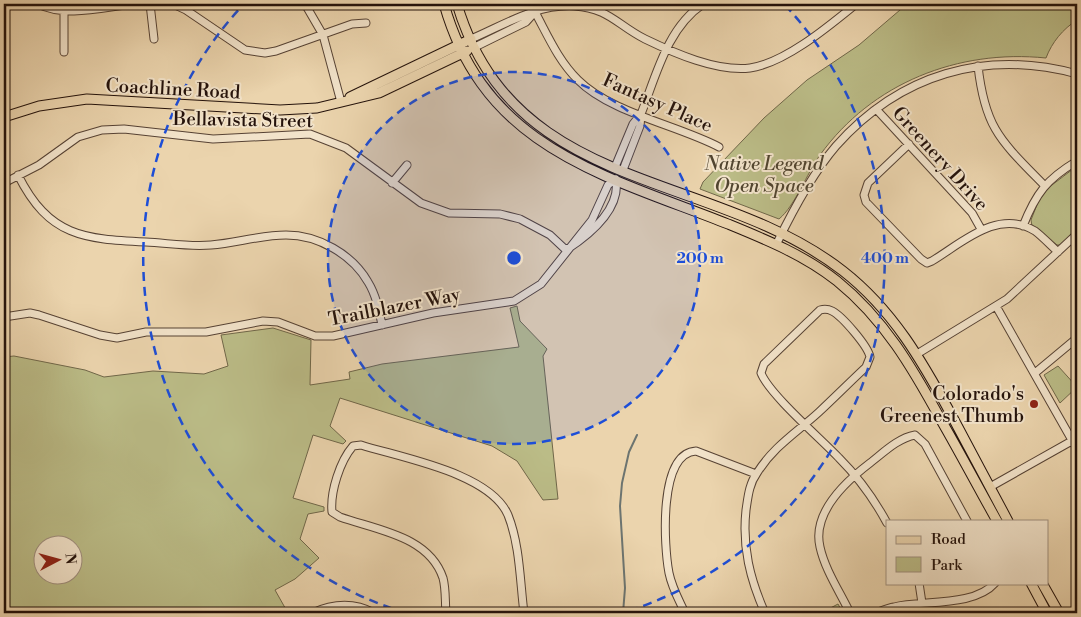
<svg xmlns="http://www.w3.org/2000/svg" width="1081" height="617" viewBox="0 0 1081 617" font-family="'Libre Bodoni',serif">
<style>
.green{fill:#bbbc87;stroke:#706749;fill-rule:evenodd}
.lines{fill:none;stroke-linecap:round;stroke-linejoin:round}
.stream{stroke:#6c7470;stroke-width:2}
.minor-casing{stroke:#564234;stroke-width:9}
.major-casing{stroke:#24120b;stroke-width:11}
.minor{stroke:#f2e3ca;stroke-width:7}
.major{stroke:#ebd4ad;stroke-width:9}
.ring{fill:none;stroke:#1d4ed8;stroke-width:2.5;stroke-dasharray:9 6}
.poi-dot{fill:#8f2418;stroke:#f2e3ca;stroke-width:2}
.labels{text-anchor:middle;stroke-width:4;stroke-linejoin:round;paint-order:stroke}
.street-label{font-size:19px;fill:#24120b;stroke:#f2e3ca}
.park-label{font-size:19px;font-style:italic;fill:#514530;stroke:#f2e3ca}
.poi-label{font-size:19px;fill:#24120b;stroke:#f2e3ca;text-anchor:end}
.centre{fill:#1d4ed8;stroke:#f2e3ca;stroke-width:2.5}
.ring-label{font-size:15px;text-anchor:middle;font-weight:bold;fill:#1d4ed8;stroke:#f2e3ca;stroke-width:4;stroke-linejoin:round;paint-order:stroke}
</style>
<rect width="100%" height="100%" fill="#ebd4ad"/>
<filter id="stains"><feTurbulence type="fractalNoise" baseFrequency=".004" numOctaves="4"/><feColorMatrix values="0 0 0 0 .2 0 0 0 0 .09 0 0 0 0 .02 0 0 0 .5 -.17"/></filter>
<radialGradient id="worn" r=".72"><stop offset=".6" stop-color="#630" stop-opacity="0"/><stop offset="1" stop-color="#630" stop-opacity=".3"/></radialGradient>
<!-- green -->
<path class="green" d="M 907,4 L 1077,4 L 1077,20 C 1063,29 1052,42 1046,58 C 958,49 872,83 820,155 C 807,173 795,206 779,219 L 700,189 L 703,182 L 764,118 L 807,80 L 859,45 Z
M 1077,166 L 1077,229 L 1060,245 L 1057,245 L 1032,226 L 1031,220 L 1038,202 L 1048,188 Z
M 517,306 L 520,321 L 547,349 L 543,356 L 558,499 L 543,500 L 517,461 L 492,446 L 340,398 L 330,426 L 346,441 L 343,444 L 313,435 L 293,498 L 324,507 L 324,511 L 308,514 L 300,539 L 319,558 L 295,579 L 275,590 L 288,613 L 4,613 L 4,357 L 14,356 L 85,370 L 104,377 L 153,371 L 204,374 L 228,366 L 221,335 L 273,328 L 311,340 L 310,385 L 350,379 L 349,372 L 382,364 L 519,347 L 510,308 ZM 42,544 L 72,544 L 72,574 L 42,574 Z
M 1058,366 L 1077,387 L 1060,403 L 1044,375 Z
M 838,604 L 843,613 L 821,613 Z"/>
<g class="lines">
<!-- stream -->
<path class="stream" d="M 623,613 L 625,588 L 620,506 L 622,483 L 629,452 L 637,435"/>
<defs>
<path id="minor" d="M 38,4 C 66,18 104,7 134,4
M 150,4 L 154,39
M 173,4 L 186,10 L 245,50 L 265,53 L 276,51 L 352,24 L 366,23
M 305,4 L 323,35 L 341,102
M 64,11 L 64,52
M 535,12 C 548,36 558,60 578,80 C 611,113 677,125 719,147
M 471,39 C 504,25 536,4 574,6 C 609,8 617,25 645,39 C 674,53 717,72 750,68 C 785,63 829,26 856,4
M 475,47 L 526,22 L 535,12
M 978,66 C 985,129 1001,141 1044,185
M 876,109 L 972,213 L 981,229
M 909,144 L 868,183 L 864,195 L 866,202 L 921,259 L 927,263 L 932,261 C 962,243 998,208 1035,231 C 1043,237 1050,245 1058,252
M 615,167 L 633,124 L 641,114 C 656,76 667,28 703,4
M 623,170 L 640,126 L 641,115
M 18,175 C 49,237 84,239 146,242 C 167,243 189,247 211,245 C 236,243 261,235 286,235 C 318,235 352,254 368,282 C 376,295 379,310 382,325
M 4,183 L 39,165 L 78,137 L 102,130 L 124,129 L 213,139 L 310,134 L 346,148 L 421,203 L 449,213 L 500,214 L 520,219 L 550,235 L 566,250
M 392,183 L 407,165
M 1023,226 C 1036,193 1047,179 1077,161
M 777,243 C 793,210 812,174 836,146 C 900,74 985,49 1077,74
M 996,306 L 1077,449
M 4,317 L 30,313 L 39,315 L 100,335 L 117,338 L 146,332 L 206,332 L 263,321 L 278,322 L 315,336 L 333,336 L 433,313 L 514,301 L 541,284 L 592,220 L 608,185 L 616,179 C 621,210 589,235 566,250
M 917,354 L 1007,299 L 1077,234
M 1035,373 L 1077,338
M 990,487 L 1077,438
M 919,583 L 922,603
M 312,613 C 332,604 354,602 374,613
M 446,613 C 445,602 446,589 443,578 C 429,536 377,530 340,517 L 332,512 C 330,492 340,461 353,446 L 361,445 C 402,458 490,473 508,515 C 520,545 520,582 524,613
M 685,613 C 679,600 672,588 669,573 C 664,547 658,453 696,451 L 756,474
M 765,613 C 750,579 742,547 746,510 C 748,497 749,484 757,473 C 774,446 796,433 819,412 C 835,397 850,382 866,367 L 870,357 C 868,346 842,316 832,311 C 828,309 824,309 820,310 L 764,364 L 761,373 C 769,394 821,439 839,458 C 858,477 874,499 887,523
M 850,613 C 840,592 825,570 820,547 C 812,513 845,482 870,463 C 883,453 898,438 915,435 L 925,444 L 967,521
M 875,613 C 881,611 888,608 894,607 C 923,600 974,607 995,583"/>
<path id="major" d="M 444,4 C 485,149 604,175 728,224 C 767,240 804,255 837,281 C 884,319 912,367 941,420 C 960,453 978,487 997,521
M 457,4 C 514,196 712,169 843,271 C 893,310 922,361 952,416 C 971,451 989,486 1008,521
M 350,97 L 471,39
M 4,117 L 39,106 L 87,99 L 280,110 L 317,108 L 379,93 L 467,51
M 1031,583 L 1047,613
M 1042,583 L 1059,613"/>
</defs>
<!-- minor casing -->
<use href="#minor" class="minor-casing"/>
<!-- major casing -->
<use href="#major" class="major-casing"/>
<!-- minor -->
<use href="#minor" class="minor"/>
<!-- major -->
<use href="#major" class="major"/>
</g>
<!-- distance rings -->
<circle cx="514" cy="258" r="186" fill="#1d4ed8" fill-opacity=".12"/>
<g class="ring">
<circle cx="514" cy="258" r="186"/>
<path d="M406 613A371 371 0 0 1 243 5M785 5A371 371 0 0 1 622 613"/>
</g>
<!-- markers -->
<circle class="poi-dot" cx="1034" cy="404" r="5"/>
<g class="labels">
<!-- street labels -->
<g class="street-label">
<text transform="translate(173 88) rotate(3)" y="7">Coachline Road</text>
<text transform="translate(658 102) rotate(24)" y="7">Fantasy Place</text>
<text transform="translate(243 119) rotate(1)" y="7">Bellavista Street</text>
<text transform="translate(941 158) rotate(48)" y="7">Greenery Drive</text>
<text transform="translate(394 306) rotate(-11)" y="7">Trailblazer Way</text>
</g>
<!-- park labels -->
<g class="park-label">
<text x="764" y="170">Native Legend<tspan x="764" dy="22">Open Space</tspan></text>
</g>
<!-- poi labels -->
<g class="poi-label">
<text x="1024" y="400">Colorado's<tspan x="1024" dy="22">Greenest Thumb</tspan></text>
</g>
</g>
<circle cx="514" cy="258" r="8" class="centre"/>
<g class="ring-label">
<text x="700" y="263">200 m</text>
<text x="885" y="263">400 m</text>
</g>
<!-- margin -->
<rect width="1081" height="617" fill="none" stroke="#ebd4ad" stroke-width="20"/>
<rect x="5" y="5" width="1071" height="607" fill="none" stroke="#24120b" stroke-width="2.5"/>
<rect x="10" y="10" width="1061" height="597" fill="none" stroke="#24120b"/>
<!-- legend -->
<rect x="886" y="520" width="162" height="65" fill="#f2e3ca" stroke="#a08f7e"/>
<rect x="896" y="536" width="25" height="8" fill="#ebd4ad" stroke="#a08f7e"/>
<text x="931" y="544" font-size="15" fill="#24120b">Road</text>
<rect x="896" y="557" width="25" height="15" fill="#bbbc87" stroke="#a08f7e"/>
<text x="931" y="570" font-size="15" fill="#24120b">Park</text>
<!-- north arrow -->
<g transform="translate(58 560) rotate(84)"><circle r="24" fill="#f2e3ca" stroke="#a08f7e"/>
<path d="M0-4L9 19L0 12L-9 19Z" fill="#8f2418"/>
<text y="-8" font-size="14" font-weight="bold" text-anchor="middle" fill="#24120b">N</text>
</g>
<rect width="100%" height="100%" filter="url(#stains)"/>
<rect width="100%" height="100%" fill="url(#worn)"/>
</svg>
